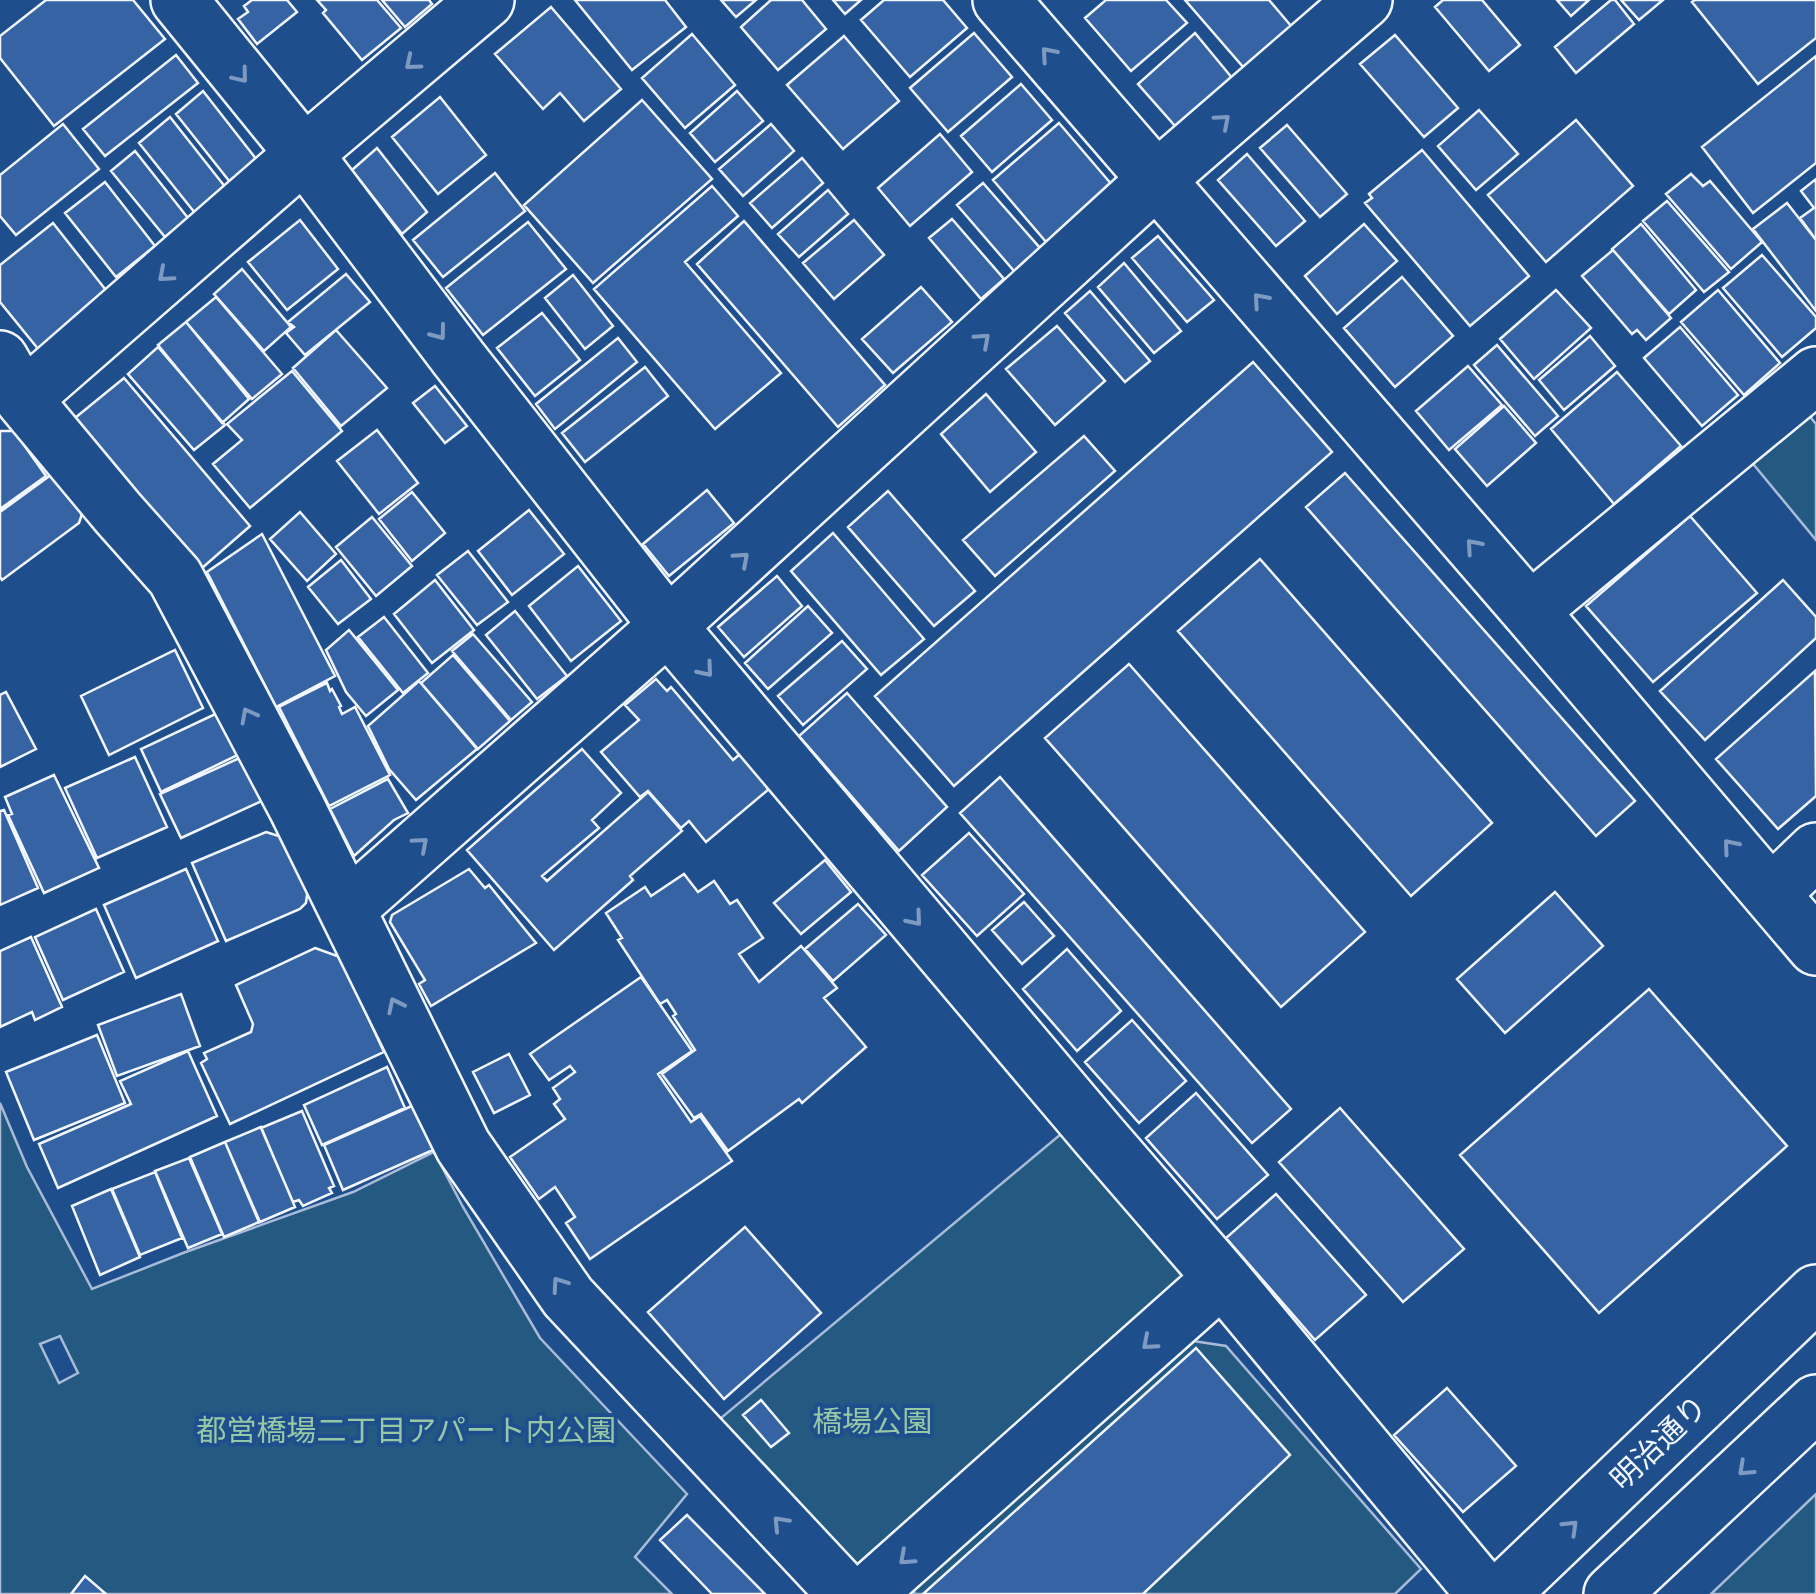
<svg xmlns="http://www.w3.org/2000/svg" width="1816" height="1594" viewBox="0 0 1816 1594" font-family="'DM Sans','Noto Sans JP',sans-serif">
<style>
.green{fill:#245a82;stroke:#a8bbd7;stroke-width:2.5;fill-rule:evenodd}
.building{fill:#3563a3;stroke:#f2f6ff;stroke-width:2.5}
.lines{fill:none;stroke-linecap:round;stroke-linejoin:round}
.street-casing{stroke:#f2f6ff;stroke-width:60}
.primary-casing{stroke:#f2f6ff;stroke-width:60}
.street{stroke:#1f4e8c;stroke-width:55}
.primary{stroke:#1f4e8c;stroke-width:55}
.oneway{stroke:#7e9ac0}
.labels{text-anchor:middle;stroke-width:8;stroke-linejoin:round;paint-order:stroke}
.park-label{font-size:30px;fill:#97c8a6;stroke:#1f4e8c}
.street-label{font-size:30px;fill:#f2f6ff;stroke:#1f4e8c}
</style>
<rect width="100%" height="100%" fill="#1f4e8c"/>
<!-- green -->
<path class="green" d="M 1806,412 L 1816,424 L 1816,540 L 1749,459 Z
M 0,1103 L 27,1167 L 92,1289 L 183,1253 L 353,1192 L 434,1152 L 463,1207 L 540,1338 L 687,1494 L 635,1557 L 672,1594 L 0,1594 ZM 60,1336 L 78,1373 L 59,1383 L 40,1344 Z
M 1061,1134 L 1191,1284 L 850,1571 L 715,1423 Z
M 1193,1341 L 1226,1346 L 1421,1569 L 1395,1594 L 914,1594 L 915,1586 Z
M 1816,1494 L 1816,1594 L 1711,1594 Z"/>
<!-- building -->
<path class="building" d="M 46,0 L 133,0 L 165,39 L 54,126 L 0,58 L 0,36 Z
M 252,0 L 287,0 L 297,12 L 257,44 L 238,19 L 248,12 L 244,6 Z
M 317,0 L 377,0 L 401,28 L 362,60 L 323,13 L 326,10 Z
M 382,0 L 429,0 L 432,4 L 405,27 Z
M 575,0 L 665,0 L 686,27 L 632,70 Z
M 721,0 L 756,0 L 736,17 Z
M 771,0 L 802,0 L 826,29 L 778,70 L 741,27 Z
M 833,0 L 861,0 L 845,14 Z
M 884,0 L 943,0 L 967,28 L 910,77 L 861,20 Z
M 1106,0 L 1166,0 L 1187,23 L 1131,71 L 1085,18 Z
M 1185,0 L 1269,0 L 1292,27 L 1244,68 Z
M 1443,0 L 1482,0 L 1520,45 L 1489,71 L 1435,7 Z
M 1557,0 L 1589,0 L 1571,16 Z
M 1611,0 L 1615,0 L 1634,24 L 1576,73 L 1555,47 Z
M 1621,0 L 1663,0 L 1639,20 Z
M 1695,0 L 1816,0 L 1816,38 L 1758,84 L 1692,2 Z
M 551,7 L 621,89 L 584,121 L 560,93 L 543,109 L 495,54 Z
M 974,33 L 1012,77 L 948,132 L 910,88 Z
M 1195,33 L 1233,79 L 1176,127 L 1138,84 Z
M 692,34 L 735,85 L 685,128 L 642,78 Z
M 1395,35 L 1458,108 L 1424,137 L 1360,64 Z
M 844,36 L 899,101 L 843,149 L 787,85 Z
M 176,55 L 198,83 L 105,156 L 83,129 Z
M 1816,56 L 1816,163 L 1753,213 L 1702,147 Z
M 1021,84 L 1052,120 L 992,172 L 961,136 Z
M 203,91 L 257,160 L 230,182 L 176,114 Z
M 737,91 L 763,121 L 715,162 L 690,133 Z
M 440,97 L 486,155 L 438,194 L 392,137 Z
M 642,100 L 712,179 L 593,283 L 524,205 Z
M 1479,110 L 1518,154 L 1476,190 L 1438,146 Z
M 170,117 L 226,188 L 195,213 L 139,143 Z
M 1576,120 L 1633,186 L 1546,262 L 1488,195 Z
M 1059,123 L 1113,186 L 1047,243 L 993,180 Z
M 63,124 L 99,169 L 16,235 L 0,216 L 0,175 Z
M 771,124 L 794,151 L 743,196 L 719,169 Z
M 1287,125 L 1347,194 L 1320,217 L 1260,148 Z
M 940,134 L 972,172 L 910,226 L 878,188 Z
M 377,148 L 427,212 L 402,234 L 352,170 Z
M 1422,150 L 1529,276 L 1470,326 L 1365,203 L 1372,198 L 1369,194 Z
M 135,151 L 188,218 L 165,237 L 111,171 Z
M 1247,154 L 1305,221 L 1276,246 L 1218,180 Z
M 802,158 L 823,183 L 772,228 L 750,203 Z
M 495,173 L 525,211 L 443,277 L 413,240 Z
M 1691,174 L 1703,186 L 1710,181 L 1762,242 L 1731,269 L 1666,194 Z
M 1816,179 L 1816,240 L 1800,218 L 1814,208 L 1801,191 Z
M 105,182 L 155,246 L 116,277 L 65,213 Z
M 983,183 L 1040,248 L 1014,271 L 957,205 Z
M 712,186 L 738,216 L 685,262 L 781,373 L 715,429 L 594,289 Z
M 828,190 L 848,214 L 799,257 L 778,234 Z
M 1667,201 L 1729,272 L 1704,292 L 1643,221 Z
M 1787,203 L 1816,240 L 1816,311 L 1753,229 Z
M 952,219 L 1004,279 L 981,299 L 929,238 Z
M 300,220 L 338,269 L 287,310 L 248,262 Z
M 854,220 L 884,255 L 834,299 L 803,263 Z
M 744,221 L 885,385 L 838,427 L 697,264 Z
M 528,222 L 566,269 L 483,335 L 446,288 Z
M 53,223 L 109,294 L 39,350 L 0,302 L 0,265 Z
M 1364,224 L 1397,261 L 1337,314 L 1305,276 Z
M 1641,224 L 1696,290 L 1669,314 L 1612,249 Z
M 1158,236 L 1214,300 L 1187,322 L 1132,258 Z
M 1613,250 L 1671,318 L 1646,340 L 1637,330 L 1632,334 L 1582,276 Z
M 1762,255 L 1816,317 L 1816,328 L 1782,357 L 1723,288 Z
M 1124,263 L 1181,331 L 1154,353 L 1098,287 Z
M 242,269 L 291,327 L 264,351 L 214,294 Z
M 346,274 L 370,302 L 305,355 L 286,333 L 294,327 L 288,322 Z
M 573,275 L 613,326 L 585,349 L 545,298 Z
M 1402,277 L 1453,336 L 1395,387 L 1344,328 Z
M 921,287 L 952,322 L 893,373 L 862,339 Z
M 1556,290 L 1591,328 L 1534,379 L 1500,339 Z
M 1718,290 L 1780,363 L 1744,395 L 1681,322 Z
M 1090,291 L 1150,361 L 1125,382 L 1065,313 Z
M 216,297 L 282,374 L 252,399 L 186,322 Z
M 542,313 L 580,360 L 535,396 L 497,348 Z
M 186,322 L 249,399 L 222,423 L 158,345 Z
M 1057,326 L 1105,381 L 1055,425 L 1006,369 Z
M 1680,327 L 1738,395 L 1702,426 L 1644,358 Z
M 336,330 L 387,388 L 341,426 L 293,368 Z
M 1590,336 L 1615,366 L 1564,410 L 1539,380 Z
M 618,338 L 637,362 L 555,429 L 536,404 Z
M 1497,345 L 1558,416 L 1535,436 L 1474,365 Z
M 158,347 L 225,425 L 194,450 L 128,374 Z
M 1253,362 L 1332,452 L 954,786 L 875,696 Z
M 1468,366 L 1502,405 L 1449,450 L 1416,411 Z
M 645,367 L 668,396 L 585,462 L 562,433 Z
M 292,371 L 342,431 L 250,508 L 213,464 L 242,440 L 227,424 Z
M 1617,372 L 1681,446 L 1614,504 L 1551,429 Z
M 124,378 L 250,526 L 201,569 L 75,418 Z
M 435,386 L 467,426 L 445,443 L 413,403 Z
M 986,394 L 1036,452 L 990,492 L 941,434 Z
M 1504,406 L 1536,443 L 1487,486 L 1455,449 Z
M 377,430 L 418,483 L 379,514 L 337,461 Z
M 0,431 L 14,431 L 46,476 L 0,509 Z
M 1084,436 L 1115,471 L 995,576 L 963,540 Z
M 55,472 L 83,511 L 79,523 L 2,580 L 0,577 L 0,512 Z
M 1345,473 L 1635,801 L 1596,836 L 1306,507 Z
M 707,490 L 734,523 L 669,576 L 643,544 Z
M 888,491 L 975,591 L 934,626 L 848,527 Z
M 412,492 L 445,533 L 412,561 L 379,519 Z
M 529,510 L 564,554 L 512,595 L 478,551 Z
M 300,512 L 336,554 L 307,581 L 270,539 Z
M 1690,516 L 1757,593 L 1653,682 L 1586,606 Z
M 372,517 L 412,566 L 376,596 L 336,547 Z
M 833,533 L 924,639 L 881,675 L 791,571 Z
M 262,534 L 335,676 L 276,707 L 207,572 Z
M 468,551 L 508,602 L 477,625 L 437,575 Z
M 1260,559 L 1492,823 L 1411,896 L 1178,631 Z
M 341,560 L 371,599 L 338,624 L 308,587 Z
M 578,566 L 621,621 L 571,661 L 529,606 Z
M 777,576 L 802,606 L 744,657 L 718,627 Z
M 435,580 L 474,630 L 432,663 L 394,614 Z
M 1783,580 L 1816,617 L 1816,638 L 1705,740 L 1660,691 Z
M 808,606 L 832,633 L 768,689 L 745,663 Z
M 515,611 L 567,676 L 537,699 L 486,635 Z
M 384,617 L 428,673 L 403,693 L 358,637 Z
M 349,630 L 398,690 L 366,716 L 346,692 L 326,650 Z
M 473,634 L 532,702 L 511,720 L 452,651 Z
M 842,641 L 867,669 L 803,725 L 778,696 Z
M 175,650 L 203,708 L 109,755 L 81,696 Z
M 453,655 L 510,721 L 478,749 L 421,683 Z
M 1129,664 L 1365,932 L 1281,1007 L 1045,738 Z
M 1815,671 L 1816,796 L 1778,829 L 1716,759 Z
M 656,679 L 667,691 L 671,687 L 733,760 L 740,754 L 769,789 L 706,842 L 689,821 L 681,828 L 648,791 L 640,797 L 601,752 L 639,720 L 625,705 Z
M 419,681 L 477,749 L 416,800 L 389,769 L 368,726 Z
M 327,683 L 330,691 L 332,689 L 341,706 L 339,707 L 342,714 L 355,707 L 390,775 L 329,806 L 279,707 Z
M 6,692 L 36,749 L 0,767 L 0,695 Z
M 847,693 L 947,807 L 899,851 L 799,736 Z
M 226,709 L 246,751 L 161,792 L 141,749 Z
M 582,749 L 621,793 L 592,820 L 599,828 L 542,876 L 547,881 L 648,792 L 682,831 L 630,876 L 633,880 L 554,950 L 467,850 Z
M 244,756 L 264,800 L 181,838 L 160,794 Z
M 135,757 L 167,827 L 97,858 L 65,788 Z
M 54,775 L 99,868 L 44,893 L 8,815 L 12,814 L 5,797 Z
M 1000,777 L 1291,1109 L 1252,1143 L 960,813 Z
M 388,779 L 408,813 L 394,820 L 354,856 L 330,809 Z
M 4,810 L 38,888 L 0,905 L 0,811 Z
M 266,832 L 282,837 L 293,854 L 294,864 L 303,873 L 308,887 L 306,903 L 300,909 L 226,941 L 192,863 Z
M 969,833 L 1024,894 L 977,936 L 922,875 Z
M 825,860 L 851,892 L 801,934 L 774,903 Z
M 186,869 L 218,941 L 136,978 L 104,905 Z
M 469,869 L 485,888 L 489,885 L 536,943 L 431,1006 L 419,984 L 425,980 L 390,922 L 392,915 Z
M 684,874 L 698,892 L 714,881 L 730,904 L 737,900 L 763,938 L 739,954 L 759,982 L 801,946 L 837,988 L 824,998 L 866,1047 L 802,1103 L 799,1099 L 728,1151 L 701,1114 L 694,1118 L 662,1074 L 695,1050 L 673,1016 L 676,1014 L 667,1000 L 660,1004 L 618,940 L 622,938 L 606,913 L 645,887 L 651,896 Z
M 1555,892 L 1603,946 L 1505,1033 L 1457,979 Z
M 1024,902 L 1054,936 L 1022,964 L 992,930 Z
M 858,904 L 886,935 L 833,981 L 805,949 Z
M 96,909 L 124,972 L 63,1000 L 35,937 Z
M 31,937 L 62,1007 L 35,1020 L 32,1012 L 0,1027 L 0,951 Z
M 315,948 L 340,957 L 384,1052 L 230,1124 L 201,1063 L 207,1059 L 204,1053 L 251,1032 L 253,1024 L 236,985 Z
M 1067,949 L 1121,1011 L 1077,1051 L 1023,989 Z
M 641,977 L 692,1051 L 658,1074 L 691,1122 L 700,1116 L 732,1161 L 590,1259 L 566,1223 L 575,1217 L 555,1187 L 539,1199 L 510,1157 L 565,1119 L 554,1104 L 560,1099 L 553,1088 L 575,1072 L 570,1066 L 549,1080 L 530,1054 Z
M 1649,989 L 1787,1146 L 1599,1313 L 1460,1155 Z
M 181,994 L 200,1046 L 117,1076 L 98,1025 Z
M 1132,1020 L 1186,1081 L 1139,1123 L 1085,1062 Z
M 97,1035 L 125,1103 L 34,1140 L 6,1072 Z
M 188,1051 L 217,1116 L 58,1188 L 39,1144 L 131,1104 L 120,1081 Z
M 509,1054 L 530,1095 L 494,1113 L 473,1072 Z
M 387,1067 L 405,1108 L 322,1145 L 304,1105 Z
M 1196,1093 L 1268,1175 L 1217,1219 L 1146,1138 Z
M 414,1105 L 433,1150 L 343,1190 L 324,1145 Z
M 1340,1108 L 1464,1249 L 1403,1302 L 1279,1162 Z
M 302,1111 L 334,1186 L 329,1188 L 332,1193 L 303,1206 L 299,1200 L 293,1202 L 261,1128 Z
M 261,1127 L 295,1207 L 260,1222 L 225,1142 Z
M 225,1142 L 259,1222 L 224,1237 L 190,1157 Z
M 189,1158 L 222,1234 L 188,1248 L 155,1171 Z
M 155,1172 L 182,1238 L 140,1255 L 112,1189 Z
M 111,1189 L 140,1257 L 100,1275 L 72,1206 Z
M 1276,1194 L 1366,1295 L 1315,1340 L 1226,1238 Z
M 745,1227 L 821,1313 L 724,1399 L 648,1312 Z
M 1196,1348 L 1290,1455 L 1143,1594 L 923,1594 Z
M 1447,1388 L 1516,1466 L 1463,1512 L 1394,1435 Z
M 761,1400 L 789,1433 L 771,1447 L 743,1415 Z
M 687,1515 L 765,1594 L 712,1594 L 660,1540 Z
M 85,1576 L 106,1594 L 71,1594 Z"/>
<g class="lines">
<defs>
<path id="street" d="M 179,0 L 304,154 L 459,359 L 668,626 L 1099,1136 L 1222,1278 L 1485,1594
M 1001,0 L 1530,611 L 1816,947
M 0,359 L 23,399 L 118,513 L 175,577 L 297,808 L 463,1146 L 568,1297 L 846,1594
M 23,399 L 304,154 L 486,0
M 1530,611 L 1816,375
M 1771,894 L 1816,851
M 347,909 L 668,626 L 1156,180 L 1364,0
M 867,1594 L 1222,1278"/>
<path id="primary" d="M 1501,1594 L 1816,1293
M 1612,1594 L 1816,1403"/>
</defs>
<!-- street casing -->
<use href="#street" class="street-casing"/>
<!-- primary casing -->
<use href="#primary" class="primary-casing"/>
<!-- street -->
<use href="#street" class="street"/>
<!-- primary -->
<use href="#primary" class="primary"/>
</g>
<!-- one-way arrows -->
<defs><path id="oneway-chevron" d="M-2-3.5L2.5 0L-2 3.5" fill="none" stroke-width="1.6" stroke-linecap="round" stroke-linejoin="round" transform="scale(2.5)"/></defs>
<g class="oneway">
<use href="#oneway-chevron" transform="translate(1048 54) rotate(-131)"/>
<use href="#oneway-chevron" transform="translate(412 63) rotate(140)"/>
<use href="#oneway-chevron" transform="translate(241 76) rotate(51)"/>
<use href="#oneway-chevron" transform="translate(1223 121) rotate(-41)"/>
<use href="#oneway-chevron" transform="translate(165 275) rotate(139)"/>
<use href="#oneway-chevron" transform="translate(1260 300) rotate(-131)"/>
<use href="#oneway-chevron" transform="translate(439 333) rotate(53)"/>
<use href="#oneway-chevron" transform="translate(983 340) rotate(-42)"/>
<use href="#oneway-chevron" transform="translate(1473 546) rotate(-131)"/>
<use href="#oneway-chevron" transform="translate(742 559) rotate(-42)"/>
<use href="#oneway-chevron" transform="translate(706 670) rotate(50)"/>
<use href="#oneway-chevron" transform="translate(248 715) rotate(-118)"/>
<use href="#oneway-chevron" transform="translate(421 844) rotate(-41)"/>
<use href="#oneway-chevron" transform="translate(1730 846) rotate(-130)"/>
<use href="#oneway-chevron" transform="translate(915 919) rotate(50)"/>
<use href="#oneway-chevron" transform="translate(395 1005) rotate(-116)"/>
<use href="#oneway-chevron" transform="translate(559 1284) rotate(-125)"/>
<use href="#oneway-chevron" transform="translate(1149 1343) rotate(139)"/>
<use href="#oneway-chevron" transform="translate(1745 1469) rotate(137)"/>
<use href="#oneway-chevron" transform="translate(780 1523) rotate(-133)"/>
<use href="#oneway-chevron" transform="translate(1571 1527) rotate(-44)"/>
<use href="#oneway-chevron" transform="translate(906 1558) rotate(138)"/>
</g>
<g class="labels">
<!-- park labels -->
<g class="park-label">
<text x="872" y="1432">橋場公園</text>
<text x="406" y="1441">都営橋場二丁目アパート内公園</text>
</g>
<!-- street labels -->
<g class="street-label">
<text transform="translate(1659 1443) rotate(-44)" y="10">明治通り</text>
</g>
</g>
</svg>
